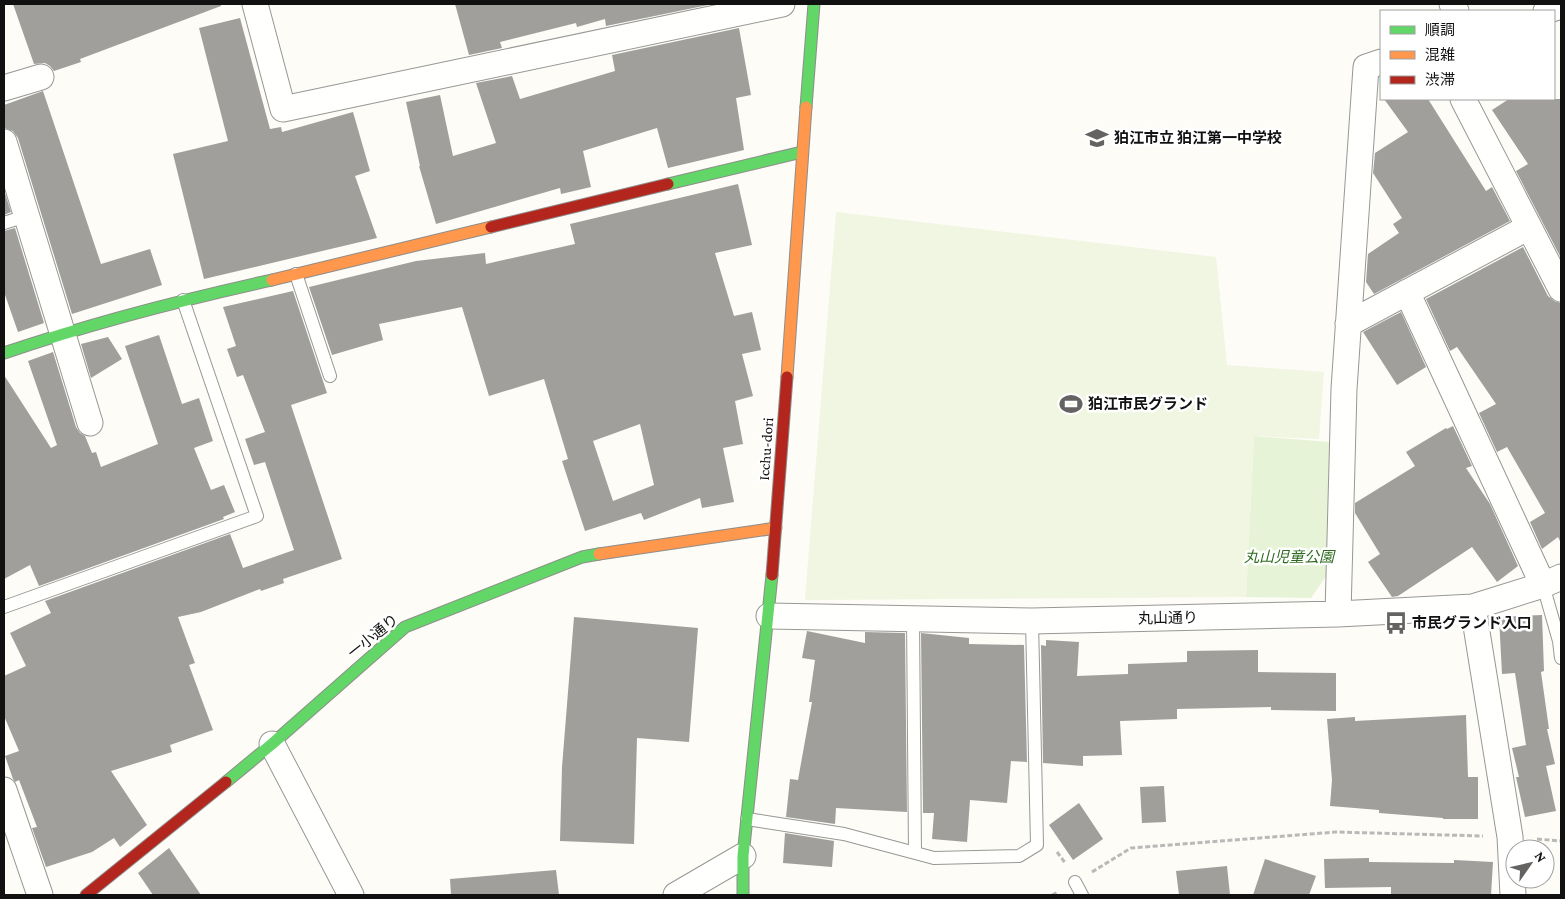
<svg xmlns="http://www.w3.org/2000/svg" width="1565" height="899" viewBox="0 0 1565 899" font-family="'Crimson Pro','Noto Sans JP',serif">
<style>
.green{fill:#e7f3d7}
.pitch{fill:#f0f6e1}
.building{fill:#a19f9c;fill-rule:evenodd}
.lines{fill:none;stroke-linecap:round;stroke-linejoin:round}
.lane-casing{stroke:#979795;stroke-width:14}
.street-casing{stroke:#979795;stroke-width:27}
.fast-casing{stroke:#8e8d8b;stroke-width:13}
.slow-casing{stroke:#8e8d8b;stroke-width:13}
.jam-casing{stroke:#8e8d8b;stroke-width:13}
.path{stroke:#b9b9b8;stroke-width:3;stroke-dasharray:5 2.5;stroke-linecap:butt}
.lane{stroke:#fffffe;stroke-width:12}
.street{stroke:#fffffe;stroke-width:25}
.fast{stroke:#63d668;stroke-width:11}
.slow{stroke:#ff974d;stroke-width:11}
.jam{stroke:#b3261e;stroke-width:11}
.labels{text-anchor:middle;stroke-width:5;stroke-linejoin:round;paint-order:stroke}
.poi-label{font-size:15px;font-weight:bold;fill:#111;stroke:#fff;text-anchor:start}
.street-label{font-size:15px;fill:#111;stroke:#fff}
.park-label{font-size:15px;font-style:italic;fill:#2f6b1f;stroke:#fff}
</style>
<rect width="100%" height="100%" fill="#fdfcf7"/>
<!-- green -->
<path class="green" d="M 1254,436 L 1330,442 L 1329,572 L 1311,598 L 1246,597 Z"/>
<!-- pitch -->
<path class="pitch" d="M 836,212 L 1216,257 L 1227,365 L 1324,372 L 1319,439 L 1254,436 L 1246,597 L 805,600 Z"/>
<!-- building -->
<path class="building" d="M 13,4 L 221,4 L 221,6 L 80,59 L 81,62 L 54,71 L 50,66 L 45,63 L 34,64 Z
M 455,4 L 713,4 L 606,26 L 605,19 L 577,27 L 576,23 L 500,42 L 502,48 L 469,55 Z
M 240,18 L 270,129 L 281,127 L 282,132 L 353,112 L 370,171 L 355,176 L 377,238 L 204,279 L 173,154 L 228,141 L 199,28 Z
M 739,28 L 751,95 L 736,98 L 744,150 L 668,168 L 657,128 L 583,151 L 591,187 L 561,194 L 560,188 L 436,224 L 419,166 L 420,166 L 406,102 L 440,95 L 453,156 L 496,143 L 476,83 L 512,76 L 520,99 L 615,71 L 612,55 Z
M 43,91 L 101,264 L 150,249 L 162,285 L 72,314 L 18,138 L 13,131 L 4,128 L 4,105 Z
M 1384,99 L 1428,99 L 1486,191 L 1492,187 L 1510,221 L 1374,294 L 1366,282 L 1368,254 L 1399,233 L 1393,224 L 1402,218 L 1373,173 L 1375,153 L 1408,132 Z
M 1509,99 L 1561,99 L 1561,258 L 1516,171 L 1528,164 L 1492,110 Z
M 738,184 L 752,245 L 715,253 L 734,316 L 752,312 L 761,350 L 742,354 L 753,396 L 735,401 L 743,444 L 723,448 L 734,502 L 702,508 L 700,498 L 644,520 L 641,513 L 585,531 L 562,461 L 568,459 L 544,379 L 489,396 L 462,307 L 379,324 L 383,340 L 332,355 L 309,287 L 416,261 L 485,253 L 486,264 L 575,244 L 570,224 ZM 640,424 L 654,485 L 613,501 L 593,441 Z
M 4,190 L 11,212 L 4,215 Z
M 15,228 L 44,323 L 18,332 L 4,292 L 4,231 Z
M 1523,247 L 1548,296 L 1554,301 L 1561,303 L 1561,543 L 1558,537 L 1542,549 L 1530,522 L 1545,513 L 1507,447 L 1497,452 L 1479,413 L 1496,404 L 1457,347 L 1450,351 L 1426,299 Z
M 293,291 L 327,393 L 291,405 L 342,559 L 283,579 L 284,583 L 261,591 L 260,589 L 201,612 L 178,617 L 195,663 L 189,665 L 213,730 L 170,745 L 172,752 L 111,771 L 147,825 L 120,847 L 114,838 L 92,852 L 46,867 L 32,828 L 37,827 L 19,780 L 15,782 L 13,779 L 5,756 L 19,751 L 4,716 L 4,676 L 26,666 L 10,633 L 51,613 L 45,601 L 230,534 L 243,568 L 294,550 L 265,462 L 254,465 L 245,439 L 265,432 L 243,375 L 237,377 L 227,349 L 236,346 L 223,307 Z
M 1401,312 L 1426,367 L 1397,385 L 1363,332 Z
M 159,335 L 182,404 L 199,398 L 213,441 L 194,448 L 211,490 L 224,485 L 235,512 L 223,517 L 224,519 L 39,586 L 30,565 L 4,579 L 4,375 L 51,448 L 57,445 L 28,361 L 53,352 L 76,427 L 80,433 L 85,436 L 92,453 L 96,452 L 101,467 L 158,444 L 125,346 Z
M 108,337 L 122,359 L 91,378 L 81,344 Z
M 1453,426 L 1472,466 L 1466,468 L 1490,504 L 1518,566 L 1497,582 L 1472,547 L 1398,596 L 1392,597 L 1368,562 L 1380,554 L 1355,513 L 1355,503 L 1415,466 L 1406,452 L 1446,428 L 1447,429 Z
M 1542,615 L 1544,671 L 1541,672 L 1549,729 L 1547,729 L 1555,764 L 1546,766 L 1556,811 L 1525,817 L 1516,777 L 1519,777 L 1512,748 L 1526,745 L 1515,673 L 1502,674 L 1499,617 Z
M 574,617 L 698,628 L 689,742 L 637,738 L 634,844 L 560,841 L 562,767 Z
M 807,631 L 865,643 L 865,632 L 905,633 L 907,812 L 836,808 L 835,824 L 786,817 L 790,779 L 798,780 L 812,702 L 809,702 L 815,660 L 802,658 Z
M 921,633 L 969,638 L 969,644 L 1024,645 L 1027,762 L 1011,761 L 1007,803 L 970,800 L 967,842 L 932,839 L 934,813 L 923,813 Z
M 1046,640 L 1079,642 L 1077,676 L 1128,674 L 1128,664 L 1187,662 L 1187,651 L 1258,650 L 1258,672 L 1336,673 L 1336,711 L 1271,710 L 1271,707 L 1177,709 L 1177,719 L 1120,721 L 1122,755 L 1083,756 L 1083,766 L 1043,763 L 1041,645 L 1046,646 Z
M 1466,715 L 1468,777 L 1478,777 L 1478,819 L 1443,819 L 1443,818 L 1379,813 L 1379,810 L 1330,806 L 1332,780 L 1327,719 L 1355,717 L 1355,721 Z
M 1164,786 L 1166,822 L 1142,823 L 1140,787 Z
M 1079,803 L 1103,839 L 1073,860 L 1049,825 Z
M 785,833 L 834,841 L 832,867 L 783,863 Z
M 169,848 L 201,895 L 153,895 L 138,873 Z
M 1369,858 L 1369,862 L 1454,863 L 1454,860 L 1493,862 L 1491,895 L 1391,895 L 1391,887 L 1325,888 L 1324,859 Z
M 1265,859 L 1316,876 L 1309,895 L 1253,895 Z
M 1227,866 L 1230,895 L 1179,895 L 1176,871 Z
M 556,870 L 559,895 L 451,895 L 450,879 Z"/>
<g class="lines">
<defs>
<path id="lane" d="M 4,223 L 26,216
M 296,274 L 330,376
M 1543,585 L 1559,641 L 1561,658
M 4,607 L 257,516 L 183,300
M 913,618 L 915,853
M 747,819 L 844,834 L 934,858 L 1019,856 L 1037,845 L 1032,621
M 1075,882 L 1082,895"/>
<path id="street" d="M 255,4 L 283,109 L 782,4
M 1452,4 L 1456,11
M 1546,11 L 1561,6
M 4,88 L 41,77
M 1463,99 L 1561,289
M 4,142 L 90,423
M 1407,292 L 1543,585
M 1348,324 L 1529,227
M 1473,607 L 1510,837 L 1513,895
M 1338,614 L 1344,389 L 1366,67 L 1381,62
M 769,616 L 1032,621 L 1338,614 L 1473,607 L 1543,585 L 1561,577
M 272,744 L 351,895
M 4,790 L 40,895
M 676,895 L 743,856"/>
<path id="fast" d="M 806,107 L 814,4
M 668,184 L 802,152
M 4,353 C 92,323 181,300 272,280
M 226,782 L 272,744 L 405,627 L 582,557 L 599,554
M 743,895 L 743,856 L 772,575"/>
<path id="slow" d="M 272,280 L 491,227
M 787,377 L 806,107
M 599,554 L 776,528"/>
<path id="jam" d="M 491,227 L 668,184
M 772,575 L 787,377
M 86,895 L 226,782"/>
</defs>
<!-- lane casing -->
<use href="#lane" class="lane-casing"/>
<!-- street casing -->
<use href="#street" class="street-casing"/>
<!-- fast casing -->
<use href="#fast" class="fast-casing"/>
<!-- slow casing -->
<use href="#slow" class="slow-casing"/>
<!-- jam casing -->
<use href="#jam" class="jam-casing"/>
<!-- path -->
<path class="path" d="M 1537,839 L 1561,841
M 1057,852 L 1066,864
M 1092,872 L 1131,848 L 1336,832 L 1483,836
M 1052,895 L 1058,892"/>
<!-- lane -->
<use href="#lane" class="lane"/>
<!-- street -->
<use href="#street" class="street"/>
<!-- fast -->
<use href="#fast" class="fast"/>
<!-- slow -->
<use href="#slow" class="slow"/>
<!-- jam -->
<use href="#jam" class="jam"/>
</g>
<!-- icons -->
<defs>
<symbol id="school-bare" viewBox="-9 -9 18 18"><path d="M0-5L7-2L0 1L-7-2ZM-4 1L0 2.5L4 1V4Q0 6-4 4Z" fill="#646362" stroke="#fff" stroke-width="2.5" paint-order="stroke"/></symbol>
<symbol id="stadium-bare" viewBox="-9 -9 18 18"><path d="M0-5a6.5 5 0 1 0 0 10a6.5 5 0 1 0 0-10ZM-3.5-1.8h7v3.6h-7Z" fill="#646362" stroke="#fff" stroke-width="2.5" paint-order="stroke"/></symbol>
<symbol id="bus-bare" viewBox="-9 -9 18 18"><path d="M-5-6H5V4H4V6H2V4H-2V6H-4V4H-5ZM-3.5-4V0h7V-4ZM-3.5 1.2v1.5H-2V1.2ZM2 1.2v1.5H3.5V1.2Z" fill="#646362" stroke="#fff" stroke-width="2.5" paint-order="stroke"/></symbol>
</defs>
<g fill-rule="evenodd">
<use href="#school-bare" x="1081" y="122" width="32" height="32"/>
<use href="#stadium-bare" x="1055" y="388" width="32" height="32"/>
<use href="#bus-bare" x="1380" y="607" width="32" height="32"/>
</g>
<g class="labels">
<!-- poi labels -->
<g class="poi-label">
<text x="1114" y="143">狛江市立 狛江第一中学校</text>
<text x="1088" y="409">狛江市民グランド</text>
<text x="1412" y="628">市民グランド入口</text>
</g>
<!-- street labels -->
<g class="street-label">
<text transform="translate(766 449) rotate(-86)" y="5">Icchu-dori</text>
<text transform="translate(1168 618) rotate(-1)" y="5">丸山通り</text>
<text transform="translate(373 636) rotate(-39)" y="5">一小通り</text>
</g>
<!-- park labels -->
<g class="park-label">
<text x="1289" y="562">丸山児童公園</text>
</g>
</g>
<!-- border -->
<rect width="1565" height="899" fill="none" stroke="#111111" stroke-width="10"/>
<!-- legend -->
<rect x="1380" y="10" width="175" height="90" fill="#ffffff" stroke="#a0a0a0"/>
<rect x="1390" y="26" width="25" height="8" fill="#63d668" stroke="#a0a0a0"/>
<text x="1425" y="35" font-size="15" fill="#111111">順調</text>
<rect x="1390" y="51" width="25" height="8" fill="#ff974d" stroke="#a0a0a0"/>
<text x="1425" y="60" font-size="15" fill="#111111">混雑</text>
<rect x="1390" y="76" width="25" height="8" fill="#b3261e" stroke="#a0a0a0"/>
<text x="1425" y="85" font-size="15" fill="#111111">渋滞</text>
<!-- north arrow -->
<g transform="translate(1530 864) rotate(56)"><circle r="24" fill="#ffffff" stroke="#a0a0a0"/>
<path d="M0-4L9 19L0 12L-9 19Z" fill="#646362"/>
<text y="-8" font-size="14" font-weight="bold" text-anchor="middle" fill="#111111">N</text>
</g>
</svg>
